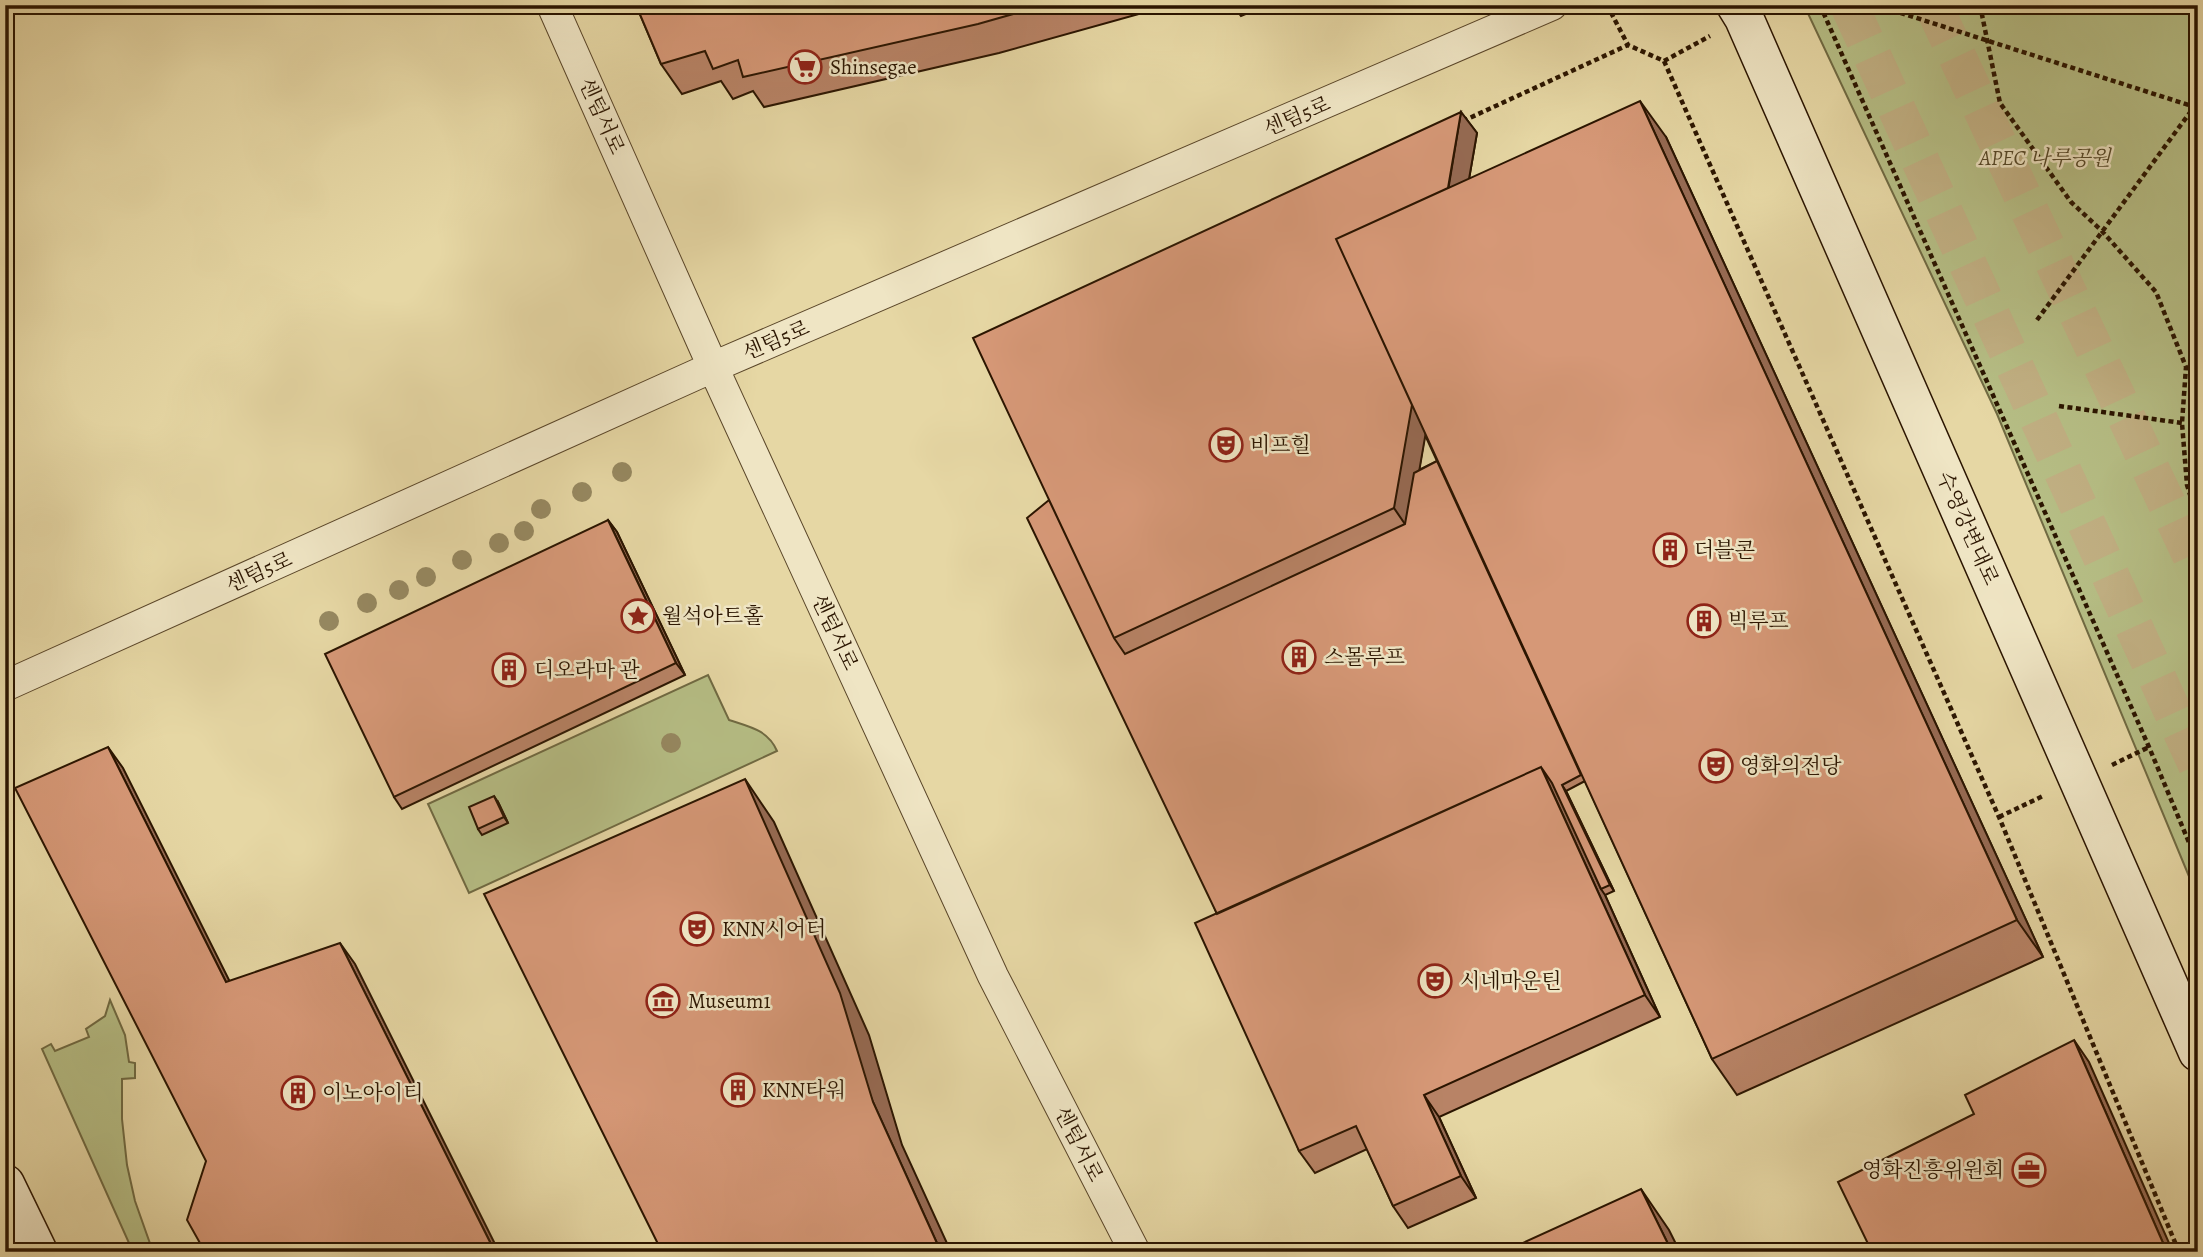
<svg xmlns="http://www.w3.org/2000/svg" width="2203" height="1257" viewBox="0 0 2203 1257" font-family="Alegreya,'Noto Serif KR',serif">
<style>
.green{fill:#b6be85;stroke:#706a42;stroke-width:2}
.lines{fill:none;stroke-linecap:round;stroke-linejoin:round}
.trunk-tunnel{stroke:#c1b083;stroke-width:38;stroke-dasharray:38 19;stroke-linecap:butt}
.minor-casing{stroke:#5a4629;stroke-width:32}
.secondary-casing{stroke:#2b1500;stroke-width:41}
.path{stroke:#2b1500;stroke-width:4.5;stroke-dasharray:5 3.5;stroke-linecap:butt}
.minor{stroke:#efe5c4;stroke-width:30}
.secondary{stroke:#efe5c4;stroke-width:38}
.tree{fill:#968860}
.wall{fill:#b88366;stroke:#2b1500;stroke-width:2;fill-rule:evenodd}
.shaded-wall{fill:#966a53;stroke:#2b1500;stroke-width:2}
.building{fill:#d69877;stroke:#2b1500;stroke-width:2}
.labels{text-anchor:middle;stroke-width:5;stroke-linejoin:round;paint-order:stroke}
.poi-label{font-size:21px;fill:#2b1500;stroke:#efe5c4;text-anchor:start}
.street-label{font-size:21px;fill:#2b1500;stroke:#efe5c4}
.park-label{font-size:21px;font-style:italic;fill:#554828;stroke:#efe5c4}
</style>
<rect width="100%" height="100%" fill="#e6d7a4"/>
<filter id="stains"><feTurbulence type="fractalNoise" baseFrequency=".00286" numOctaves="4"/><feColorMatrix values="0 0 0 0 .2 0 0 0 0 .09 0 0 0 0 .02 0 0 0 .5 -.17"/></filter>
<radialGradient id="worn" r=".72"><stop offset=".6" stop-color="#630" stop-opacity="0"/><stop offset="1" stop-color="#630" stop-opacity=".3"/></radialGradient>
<!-- green -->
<path class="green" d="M 1804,5 L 2198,5 L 2198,898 L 1997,414 Z
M 708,675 L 729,720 C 750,727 768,730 777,751 L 469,893 L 428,804 Z
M 110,1000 L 125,1035 L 129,1062 L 135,1063 L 135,1078 L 122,1079 L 122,1119 L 127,1165 L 135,1201 L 153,1252 L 133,1252 L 42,1049 L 51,1044 L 55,1051 L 89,1037 L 86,1029 L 105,1016 Z"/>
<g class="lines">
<!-- trunk-tunnel -->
<path class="trunk-tunnel" d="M 1849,5 L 2198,767
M 1933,5 L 2198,570"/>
<defs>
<path id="minor" d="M 552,5 L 713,367 L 993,976 L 1135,1252
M 5,686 L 713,367 L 1552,5"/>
<path id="secondary" d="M 1736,5 L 1744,18 L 2198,1052
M 5,1184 L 38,1252"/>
</defs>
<!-- minor casing -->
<use href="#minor" class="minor-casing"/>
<!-- secondary casing -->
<use href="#secondary" class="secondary-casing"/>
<!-- path -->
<path class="path" d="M 1607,5 L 1628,45
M 1820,5 L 2149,747 L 2198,864
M 1876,5 L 2198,108
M 1980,5 L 2000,103 L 2071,202 L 2102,231 L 2156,292 L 2186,367 L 2182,423 L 2187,485 L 2198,520
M 1664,61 L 1710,36
M 1463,121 L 1628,45 L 1664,61 L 1999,817 L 2179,1252
M 2037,320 L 2194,107
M 2059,406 L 2182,423
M 2112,765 L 2149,747
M 1999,817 L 2043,796
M 2190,833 L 2198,811"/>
<!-- minor -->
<use href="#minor" class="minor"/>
<!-- secondary -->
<use href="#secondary" class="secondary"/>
</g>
<!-- trees -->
<g class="tree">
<circle cx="622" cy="472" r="10"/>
<circle cx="582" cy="492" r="10"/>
<circle cx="541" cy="509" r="10"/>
<circle cx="524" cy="531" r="10"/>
<circle cx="499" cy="543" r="10"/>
<circle cx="462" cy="560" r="10"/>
<circle cx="426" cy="577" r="10"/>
<circle cx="399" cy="590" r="10"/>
<circle cx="367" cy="603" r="10"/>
<circle cx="329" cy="621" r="10"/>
<circle cx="671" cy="743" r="10"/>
</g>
<!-- wall -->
<path class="wall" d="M 636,5 L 1171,5 L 999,53 L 764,107 L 753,91 L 733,99 L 721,81 L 682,94 L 661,64 Z
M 1233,5 L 1267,5 L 1241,16 Z
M 1461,112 L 1477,133 L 1469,179 L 1666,137 L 2043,957 L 1737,1095 L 1712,1059 L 1585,781 L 1566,791 L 1614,891 L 1605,895 L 1660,1017 L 1439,1117 L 1476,1198 L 1408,1228 L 1393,1206 L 1367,1149 L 1315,1173 L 1299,1151 L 1217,914 L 1049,500 ZM 1425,435 L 1437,461 L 1419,470 Z
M 608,520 L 617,532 L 685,675 L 402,809 L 394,797 Z
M 498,802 L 508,823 L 482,835 L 478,829 Z"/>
<!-- shaded-wall -->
<path class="shaded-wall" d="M 1640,101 L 1666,137 L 2043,957 L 2017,920 Z
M 1461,112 L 1477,133 L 1460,231 L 1445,209 Z
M 1346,254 L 1428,420 L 1409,530 L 1394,508 Z
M 608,520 L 617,532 L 685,675 L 676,663 Z
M 108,747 L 123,768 L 241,1004 L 226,982 Z
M 1541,767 L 1557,789 L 1601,889 L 1605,895 L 1660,1017 L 1645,995 Z
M 745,779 L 774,822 L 869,1035 L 902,1145 L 951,1252 L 941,1252 L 873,1102 Z
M 1562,785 L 1566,791 L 1614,891 L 1610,885 Z
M 494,796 L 498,802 L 508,823 L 504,817 Z
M 340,943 L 355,964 L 499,1252 L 495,1252 Z
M 2074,1040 L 2089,1062 L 2173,1252 L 2167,1252 Z
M 1424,1095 L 1439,1117 L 1476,1198 L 1461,1176 Z
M 1641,1189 L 1669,1230 L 1680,1252 L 1672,1252 Z"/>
<!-- building -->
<path class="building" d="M 636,5 L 1045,5 L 978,24 L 743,77 L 738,60 L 713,69 L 705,51 L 661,64 Z
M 1640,101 L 2017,920 L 1712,1059 L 1336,239 Z
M 1461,112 L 1448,188 L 1336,239 L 1412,405 L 1394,508 L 1114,638 L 973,338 Z
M 1437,461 L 1581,775 L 1562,785 L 1610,885 L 1601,889 L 1552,783 L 1541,767 L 1217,914 L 1027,518 L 1049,500 L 1114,638 L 1125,654 L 1405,524 L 1414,473 Z
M 608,520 L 676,663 L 394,797 L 325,654 Z
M 108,747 L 226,982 L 340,943 L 495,1252 L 205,1252 L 187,1220 L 206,1161 L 15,788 Z
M 1541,767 L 1645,995 L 1424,1095 L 1461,1176 L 1393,1206 L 1356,1126 L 1299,1151 L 1195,923 Z
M 745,779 L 840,993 L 873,1102 L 941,1252 L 662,1252 L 484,894 Z
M 494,796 L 504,817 L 478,829 L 469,807 Z
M 2074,1040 L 2167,1252 L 1872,1252 L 1838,1182 L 1974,1114 L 1965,1095 Z
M 1641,1189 L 1672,1252 L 1503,1252 Z"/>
<!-- icons -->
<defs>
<symbol id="supermarket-ring" viewBox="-11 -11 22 22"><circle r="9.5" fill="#efe5c4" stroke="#8f2418" stroke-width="1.5"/><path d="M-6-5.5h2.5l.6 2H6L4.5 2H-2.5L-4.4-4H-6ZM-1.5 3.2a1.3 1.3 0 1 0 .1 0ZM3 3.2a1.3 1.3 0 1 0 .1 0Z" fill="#8f2418"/></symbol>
<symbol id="theatre-ring" viewBox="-11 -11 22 22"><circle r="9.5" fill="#efe5c4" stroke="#8f2418" stroke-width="1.5"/><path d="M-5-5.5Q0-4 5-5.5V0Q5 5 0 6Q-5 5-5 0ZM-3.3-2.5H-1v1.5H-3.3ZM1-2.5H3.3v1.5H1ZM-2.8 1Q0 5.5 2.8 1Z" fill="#8f2418"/></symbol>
<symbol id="building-ring" viewBox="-11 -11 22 22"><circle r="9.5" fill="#efe5c4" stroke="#8f2418" stroke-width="1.5"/><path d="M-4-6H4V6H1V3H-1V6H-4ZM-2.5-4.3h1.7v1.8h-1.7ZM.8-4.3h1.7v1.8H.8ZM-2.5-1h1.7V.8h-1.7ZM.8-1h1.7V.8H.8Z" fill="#8f2418"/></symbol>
<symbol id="sight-ring" viewBox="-11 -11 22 22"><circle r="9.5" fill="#efe5c4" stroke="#8f2418" stroke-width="1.5"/><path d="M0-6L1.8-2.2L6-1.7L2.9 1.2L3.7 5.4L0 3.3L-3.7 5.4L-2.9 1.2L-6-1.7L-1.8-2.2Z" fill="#8f2418"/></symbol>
<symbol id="museum-ring" viewBox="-11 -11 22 22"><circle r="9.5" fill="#efe5c4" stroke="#8f2418" stroke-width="1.5"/><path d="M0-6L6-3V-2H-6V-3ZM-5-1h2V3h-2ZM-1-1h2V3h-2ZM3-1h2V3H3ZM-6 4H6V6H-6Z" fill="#8f2418"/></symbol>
<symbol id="office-ring" viewBox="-11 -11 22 22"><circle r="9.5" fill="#efe5c4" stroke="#8f2418" stroke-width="1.5"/><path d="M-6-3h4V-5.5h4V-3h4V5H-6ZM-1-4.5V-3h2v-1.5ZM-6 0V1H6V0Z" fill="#8f2418"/></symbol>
</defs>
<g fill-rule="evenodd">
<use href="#supermarket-ring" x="786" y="48" width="38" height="38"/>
<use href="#theatre-ring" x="1207" y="426" width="38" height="38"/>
<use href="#building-ring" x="1651" y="531" width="38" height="38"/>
<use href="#sight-ring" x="619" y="597" width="38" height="38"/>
<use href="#building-ring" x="1685" y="602" width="38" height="38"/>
<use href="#building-ring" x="1280" y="638" width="38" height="38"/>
<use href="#building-ring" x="490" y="651" width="38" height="38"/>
<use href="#theatre-ring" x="1697" y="747" width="38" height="38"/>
<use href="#theatre-ring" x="678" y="910" width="38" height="38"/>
<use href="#theatre-ring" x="1416" y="962" width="38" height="38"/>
<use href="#museum-ring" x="644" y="982" width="38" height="38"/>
<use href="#building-ring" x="719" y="1071" width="38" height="38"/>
<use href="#building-ring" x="279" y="1074" width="38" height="38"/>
<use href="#office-ring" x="2010" y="1151" width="38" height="38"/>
</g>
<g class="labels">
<!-- poi labels -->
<g class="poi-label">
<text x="830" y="74">Shinsegae</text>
<text x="1250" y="452">비프힐</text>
<text x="1694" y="557">더블콘</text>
<text x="662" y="623">월석아트홀</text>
<text x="1728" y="628">빅루프</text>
<text x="1324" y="664">스몰루프</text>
<text x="534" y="677">디오라마 관</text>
<text x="1740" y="773">영화의전당</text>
<text x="722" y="936">KNN시어터</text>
<text x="1460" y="988">시네마운틴</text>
<text x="688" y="1008">Museum1</text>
<text x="762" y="1097">KNN타워</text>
<text x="322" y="1100">이노아이티</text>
<text x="2004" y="1177" text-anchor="end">영화진흥위원회</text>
</g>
<!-- street labels -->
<g class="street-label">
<text transform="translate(602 116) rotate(66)" y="7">센텀서로</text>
<text transform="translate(1297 116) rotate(-23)" y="7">센텀5로</text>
<text transform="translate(776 340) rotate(-23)" y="7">센텀5로</text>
<text transform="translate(1968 528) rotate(66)" y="7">수영강변대로</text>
<text transform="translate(259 572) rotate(-24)" y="7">센텀5로</text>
<text transform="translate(835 632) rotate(65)" y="7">센텀서로</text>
<text transform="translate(1079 1144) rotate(63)" y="7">센텀서로</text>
</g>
<!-- park labels -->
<g class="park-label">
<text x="2045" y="165">APEC 나루공원</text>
</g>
</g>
<!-- margin -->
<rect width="2203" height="1257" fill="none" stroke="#e6d7a4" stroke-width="28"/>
<rect x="7" y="7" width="2189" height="1243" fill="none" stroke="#2b1500" stroke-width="3.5"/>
<rect x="14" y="14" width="2175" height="1229" fill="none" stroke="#2b1500" stroke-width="2"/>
<rect width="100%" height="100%" filter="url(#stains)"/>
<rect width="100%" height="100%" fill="url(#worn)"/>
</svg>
